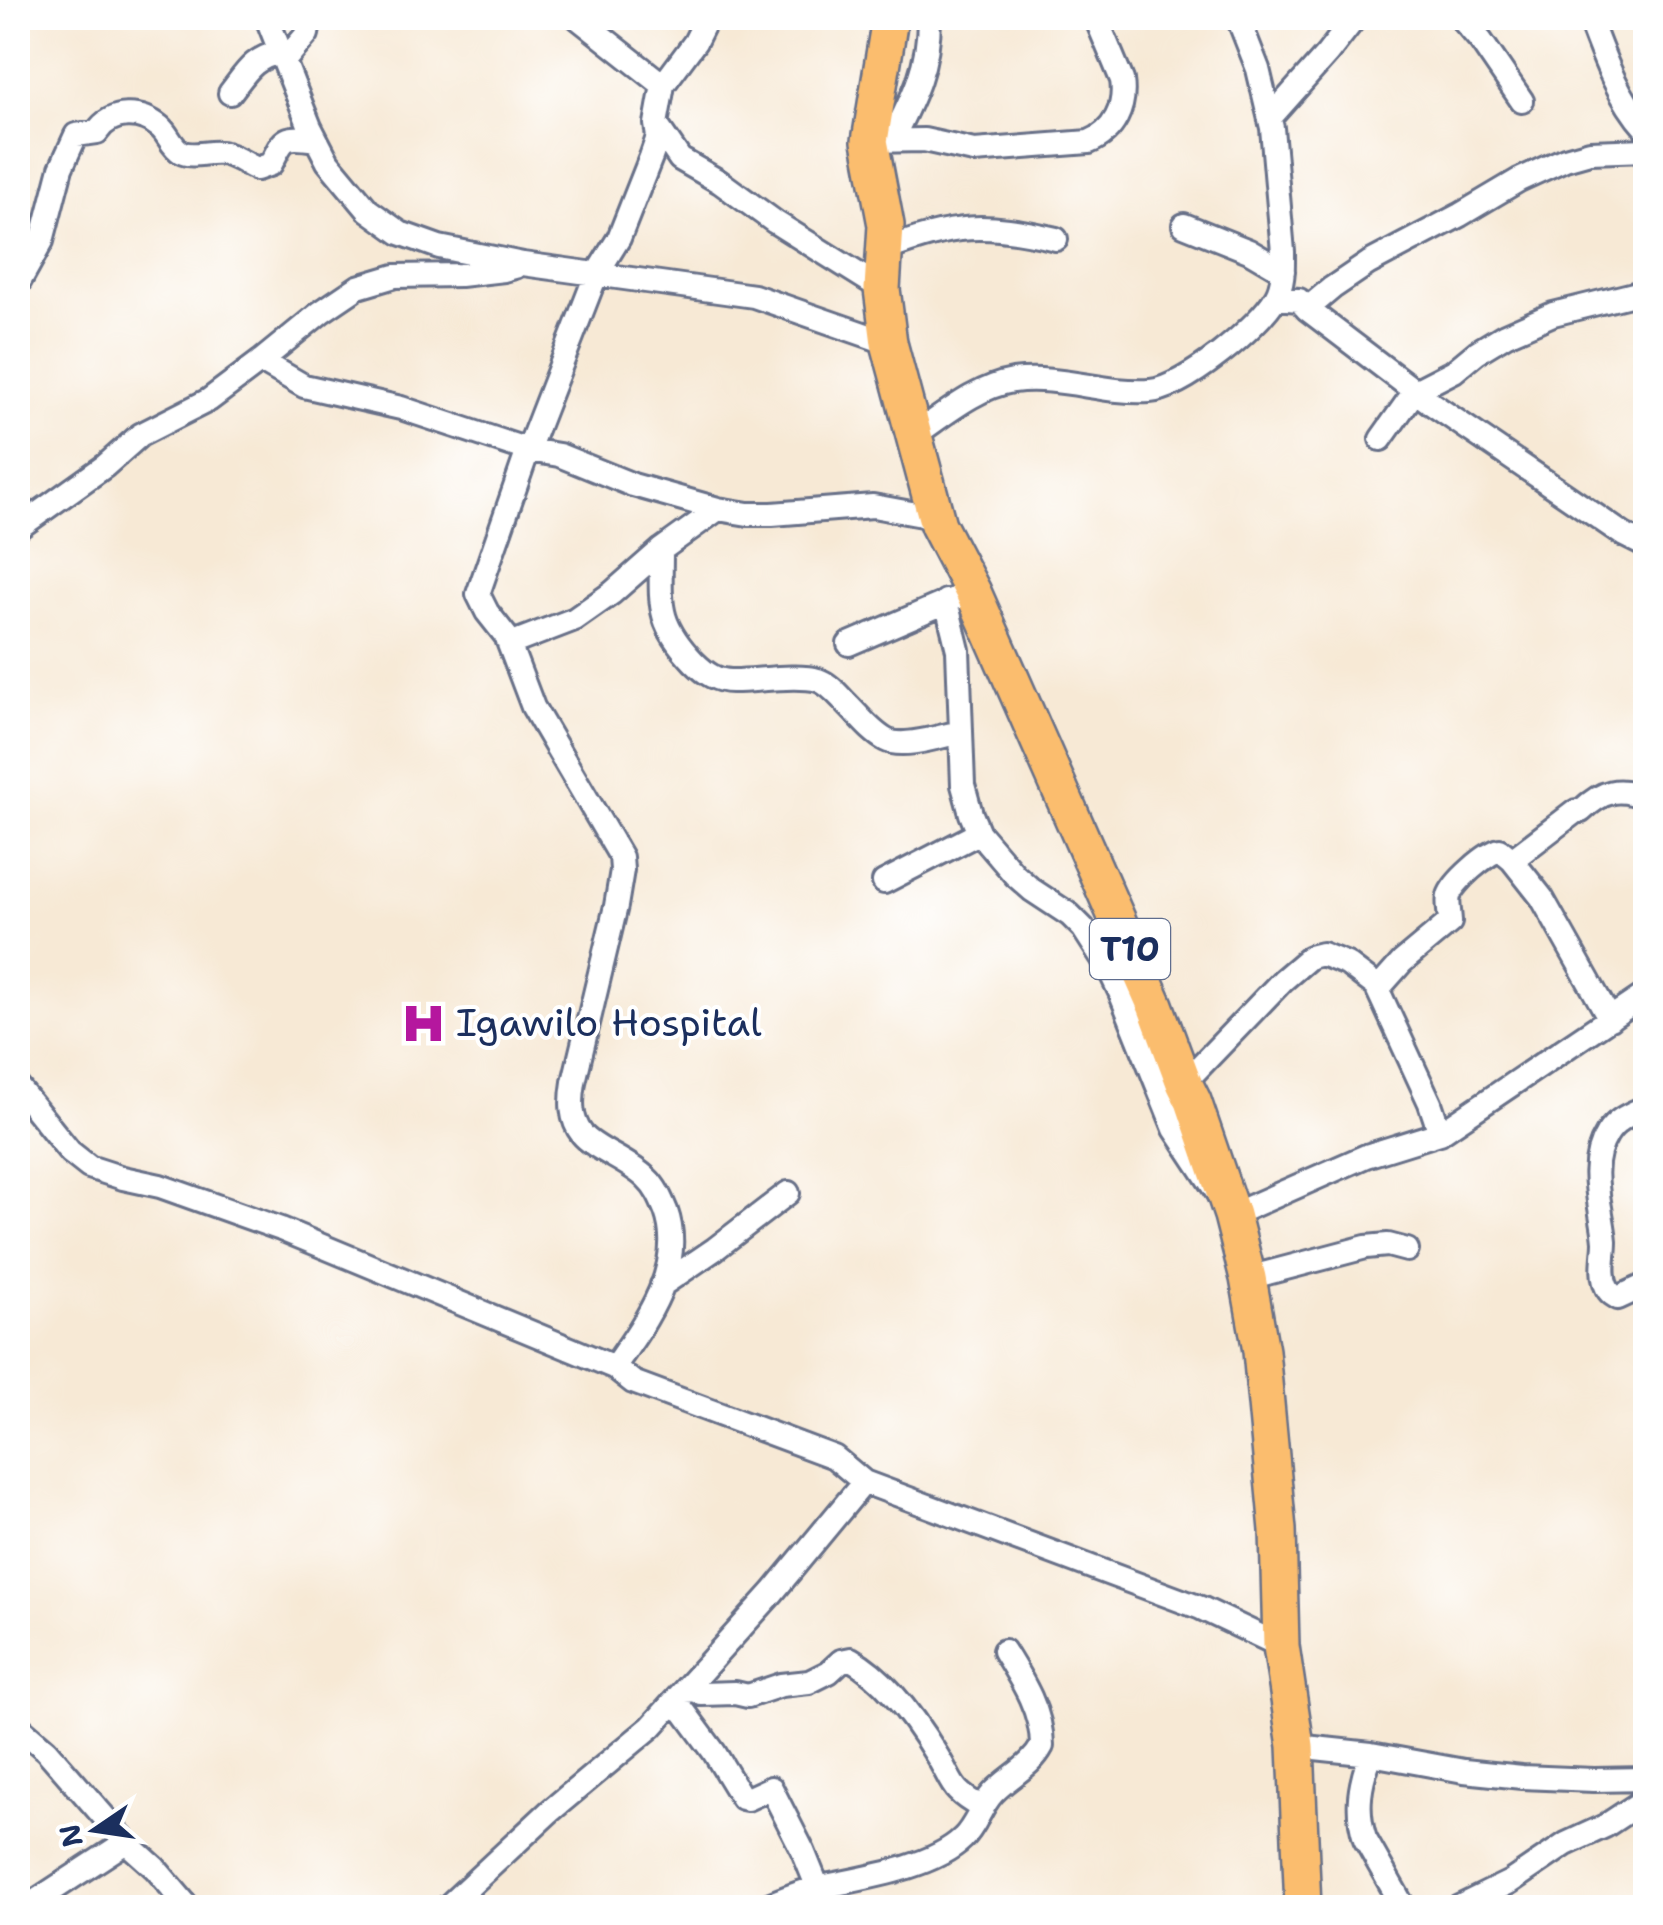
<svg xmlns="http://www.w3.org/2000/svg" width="1663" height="1925" viewBox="0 0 1663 1925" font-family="'Shantell Sans',sans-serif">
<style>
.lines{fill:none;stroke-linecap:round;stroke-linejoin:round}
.minor-casing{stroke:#687088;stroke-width:28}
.highway-casing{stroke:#687088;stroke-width:40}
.minor{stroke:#fff;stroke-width:22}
.highway{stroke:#fbbd6e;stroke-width:35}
.labels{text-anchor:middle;stroke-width:8;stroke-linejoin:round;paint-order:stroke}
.shield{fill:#fff;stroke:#5f6d8e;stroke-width:2.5}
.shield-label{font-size:35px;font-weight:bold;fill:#1b2f5e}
.poi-label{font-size:38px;fill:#1b2f5e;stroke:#fff;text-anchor:start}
</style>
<rect width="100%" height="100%" fill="#fff"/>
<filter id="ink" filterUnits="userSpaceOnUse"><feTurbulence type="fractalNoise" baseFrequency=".01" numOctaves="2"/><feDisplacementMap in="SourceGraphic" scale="20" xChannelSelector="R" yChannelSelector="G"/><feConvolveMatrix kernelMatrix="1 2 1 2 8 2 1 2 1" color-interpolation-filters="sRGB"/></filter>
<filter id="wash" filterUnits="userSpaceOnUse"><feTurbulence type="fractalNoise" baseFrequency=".0048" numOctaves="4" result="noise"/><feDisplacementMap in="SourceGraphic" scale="40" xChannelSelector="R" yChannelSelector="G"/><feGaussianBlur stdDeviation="2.25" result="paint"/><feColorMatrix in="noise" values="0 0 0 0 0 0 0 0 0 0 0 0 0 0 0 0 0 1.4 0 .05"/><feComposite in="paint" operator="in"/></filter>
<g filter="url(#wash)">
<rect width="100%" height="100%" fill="#f7e9d5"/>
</g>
<g filter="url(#ink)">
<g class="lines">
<defs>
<path id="minor" d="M 267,18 L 310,127 L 328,162 L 368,210 L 400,233 L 439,247 L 523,264 L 754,296 L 889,343
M 578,18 L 663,85
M 1461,18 L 1481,41 L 1522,101
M 1589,18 C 1603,56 1618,98 1646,129
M 285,60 L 307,34 L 310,18
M 230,93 C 247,71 253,58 281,52
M 1270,118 L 1327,54 L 1355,18
M 656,124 L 680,159 L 720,182 L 775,222 L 882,289
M 892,139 C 914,96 929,66 929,18
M 870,141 L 924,140 L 974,151 L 1089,142 C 1114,132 1126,107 1122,80 L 1096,18
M 1184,225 L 1249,251 L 1283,271
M 885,250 C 955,224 983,222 1056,239
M 18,284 L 42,241 L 61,168 L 76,135 L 97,132 C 111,110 141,111 160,127 C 169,135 171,146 181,152 C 192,158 208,151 221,153 C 235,155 245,164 257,169 L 271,164 C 284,137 284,135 316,140
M 1276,298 L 1299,300 L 1307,309 L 1432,404 L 1624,535 L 1646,546
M 1307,309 L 1332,288 L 1369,263 L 1460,215 L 1519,180 L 1565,159 L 1590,152 L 1646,150
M 261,361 L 304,386 L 401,408 L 528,450 L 559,455 L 633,485 L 718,509 L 748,514 L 772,514 L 873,506 L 922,515 L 938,525
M 913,436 C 943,416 976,387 1013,381 C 1060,375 1104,394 1150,391 C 1183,389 1260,326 1276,297 C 1284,284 1283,266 1283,252 L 1272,128 L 1258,69 L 1238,18
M 1381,439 L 1415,391 L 1454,371 L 1477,352 L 1505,335 L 1553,314 L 1646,291
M 18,528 L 105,466 L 140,435 L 209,400 L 261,361 L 321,312 L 358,287 L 395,276 L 460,275 L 504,270 L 515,267
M 661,550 C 661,603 655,621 694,662 C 705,673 717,682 734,681 C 756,681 797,674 818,680 C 830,684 838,695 847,704 C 859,716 871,732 886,740 C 903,749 941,736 960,732
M 946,601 L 958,650 L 963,785 L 971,814 L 979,833 L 1015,875 L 1032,890 L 1070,915 L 1083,928 L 1108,967 L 1120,992 L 1175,1129 L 1232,1215 L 1366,1156 L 1440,1133 L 1646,994
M 510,644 L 575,619 L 612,593 L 661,550 L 718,509
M 849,644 L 956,598
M 1512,860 L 1576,811 L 1581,811 C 1602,791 1618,786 1646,798
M 884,882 L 979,833
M 1378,989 L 1402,962 L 1450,922 C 1450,914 1447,903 1449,896 C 1453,882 1487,853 1500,850 L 1512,860 L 1542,898 L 1610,1019
M 1184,1083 L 1283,980 L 1310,957 L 1322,954 L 1347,964 L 1376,986 L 1430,1103 L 1440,1133
M 18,1087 L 70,1152 L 89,1167 L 123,1178 L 160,1186 L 281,1229 L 614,1367 L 633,1382 L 834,1457 L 864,1482 L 1201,1608 L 1281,1646
M 1646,1107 C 1631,1114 1616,1119 1607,1134 C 1586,1167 1602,1206 1605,1241 C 1605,1256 1600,1274 1607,1288 C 1611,1295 1612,1294 1618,1298 L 1646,1285
M 1248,1278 L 1366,1247 L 1388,1245 L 1407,1250
M 662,1285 L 715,1249 L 788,1193
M 614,1367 C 645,1323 686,1267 666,1211 C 661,1199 656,1187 646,1178 C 629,1161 594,1149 582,1134 C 570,1119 571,1100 574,1082 L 616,906 L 622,870 L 621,857 L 533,707 L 506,636 L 487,612 L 478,594 L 528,450 L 596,275 L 619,238 L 651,157 L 658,137 L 656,124 L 663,85 L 695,42 L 707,18
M 685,1691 L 696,1690 L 702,1694 L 735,1693 L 748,1696 L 781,1685 L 809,1682 L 829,1672 L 841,1661 L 851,1659 C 885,1678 916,1721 936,1754 C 954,1783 949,1790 981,1807
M 670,1706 L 683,1710 L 714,1752 L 742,1798 L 747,1799 L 771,1788 L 803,1851 L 818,1888
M 18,1726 L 46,1750 L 126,1842 L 155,1868 L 189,1908
M 1296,1746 L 1371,1754 L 1464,1771 L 1522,1777 L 1594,1780 L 1646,1779
M 1371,1754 C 1360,1783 1355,1809 1365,1839 L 1404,1908
M 25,1908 L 126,1842
M 446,1908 L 549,1812 L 651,1727 L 773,1592 L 864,1482
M 761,1908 C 778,1901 794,1894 812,1889 C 855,1879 930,1870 963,1838 C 976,1826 980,1807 993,1793 C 1009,1776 1031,1767 1042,1746 C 1042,1711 1022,1680 1004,1651
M 1457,1908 L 1510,1882 L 1566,1844 L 1605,1826 L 1646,1799"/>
<path id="highway" d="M 890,18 L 870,141 L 886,225 L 882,289 L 889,343 L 938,525 L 973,592 L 1155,1005 L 1184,1083 L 1193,1101 L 1232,1215 L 1248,1278 L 1261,1351 L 1278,1530 L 1281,1646 L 1296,1746 L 1303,1908"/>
</defs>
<!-- minor casing -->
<use href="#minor" class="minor-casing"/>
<!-- highway casing -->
<use href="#highway" class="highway-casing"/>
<!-- minor -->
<use href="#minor" class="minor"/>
<!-- highway -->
<use href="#highway" class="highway"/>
</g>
</g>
<!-- icons -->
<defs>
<symbol id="hospital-bare" viewBox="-9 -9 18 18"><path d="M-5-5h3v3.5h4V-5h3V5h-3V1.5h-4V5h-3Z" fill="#b5179e" stroke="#fff" stroke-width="2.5" paint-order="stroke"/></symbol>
</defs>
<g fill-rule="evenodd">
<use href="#hospital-bare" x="392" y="992" width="63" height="63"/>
</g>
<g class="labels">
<!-- shield labels -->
<rect class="shield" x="1090" y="919" width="80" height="60" rx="8"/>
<g class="shield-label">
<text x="1130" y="961">T10</text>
</g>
<!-- poi labels -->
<g class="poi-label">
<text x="456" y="1036">Igawilo Hospital</text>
</g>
</g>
<!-- margin -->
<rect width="1663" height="1925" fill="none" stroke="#fff" stroke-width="60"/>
<!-- north arrow -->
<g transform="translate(95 1830) rotate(257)" stroke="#ffffff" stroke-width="8" paint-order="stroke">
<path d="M0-8L18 38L0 25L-18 38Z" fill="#1b2f5e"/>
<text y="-15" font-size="28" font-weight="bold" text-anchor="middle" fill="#1b2f5e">N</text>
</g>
</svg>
